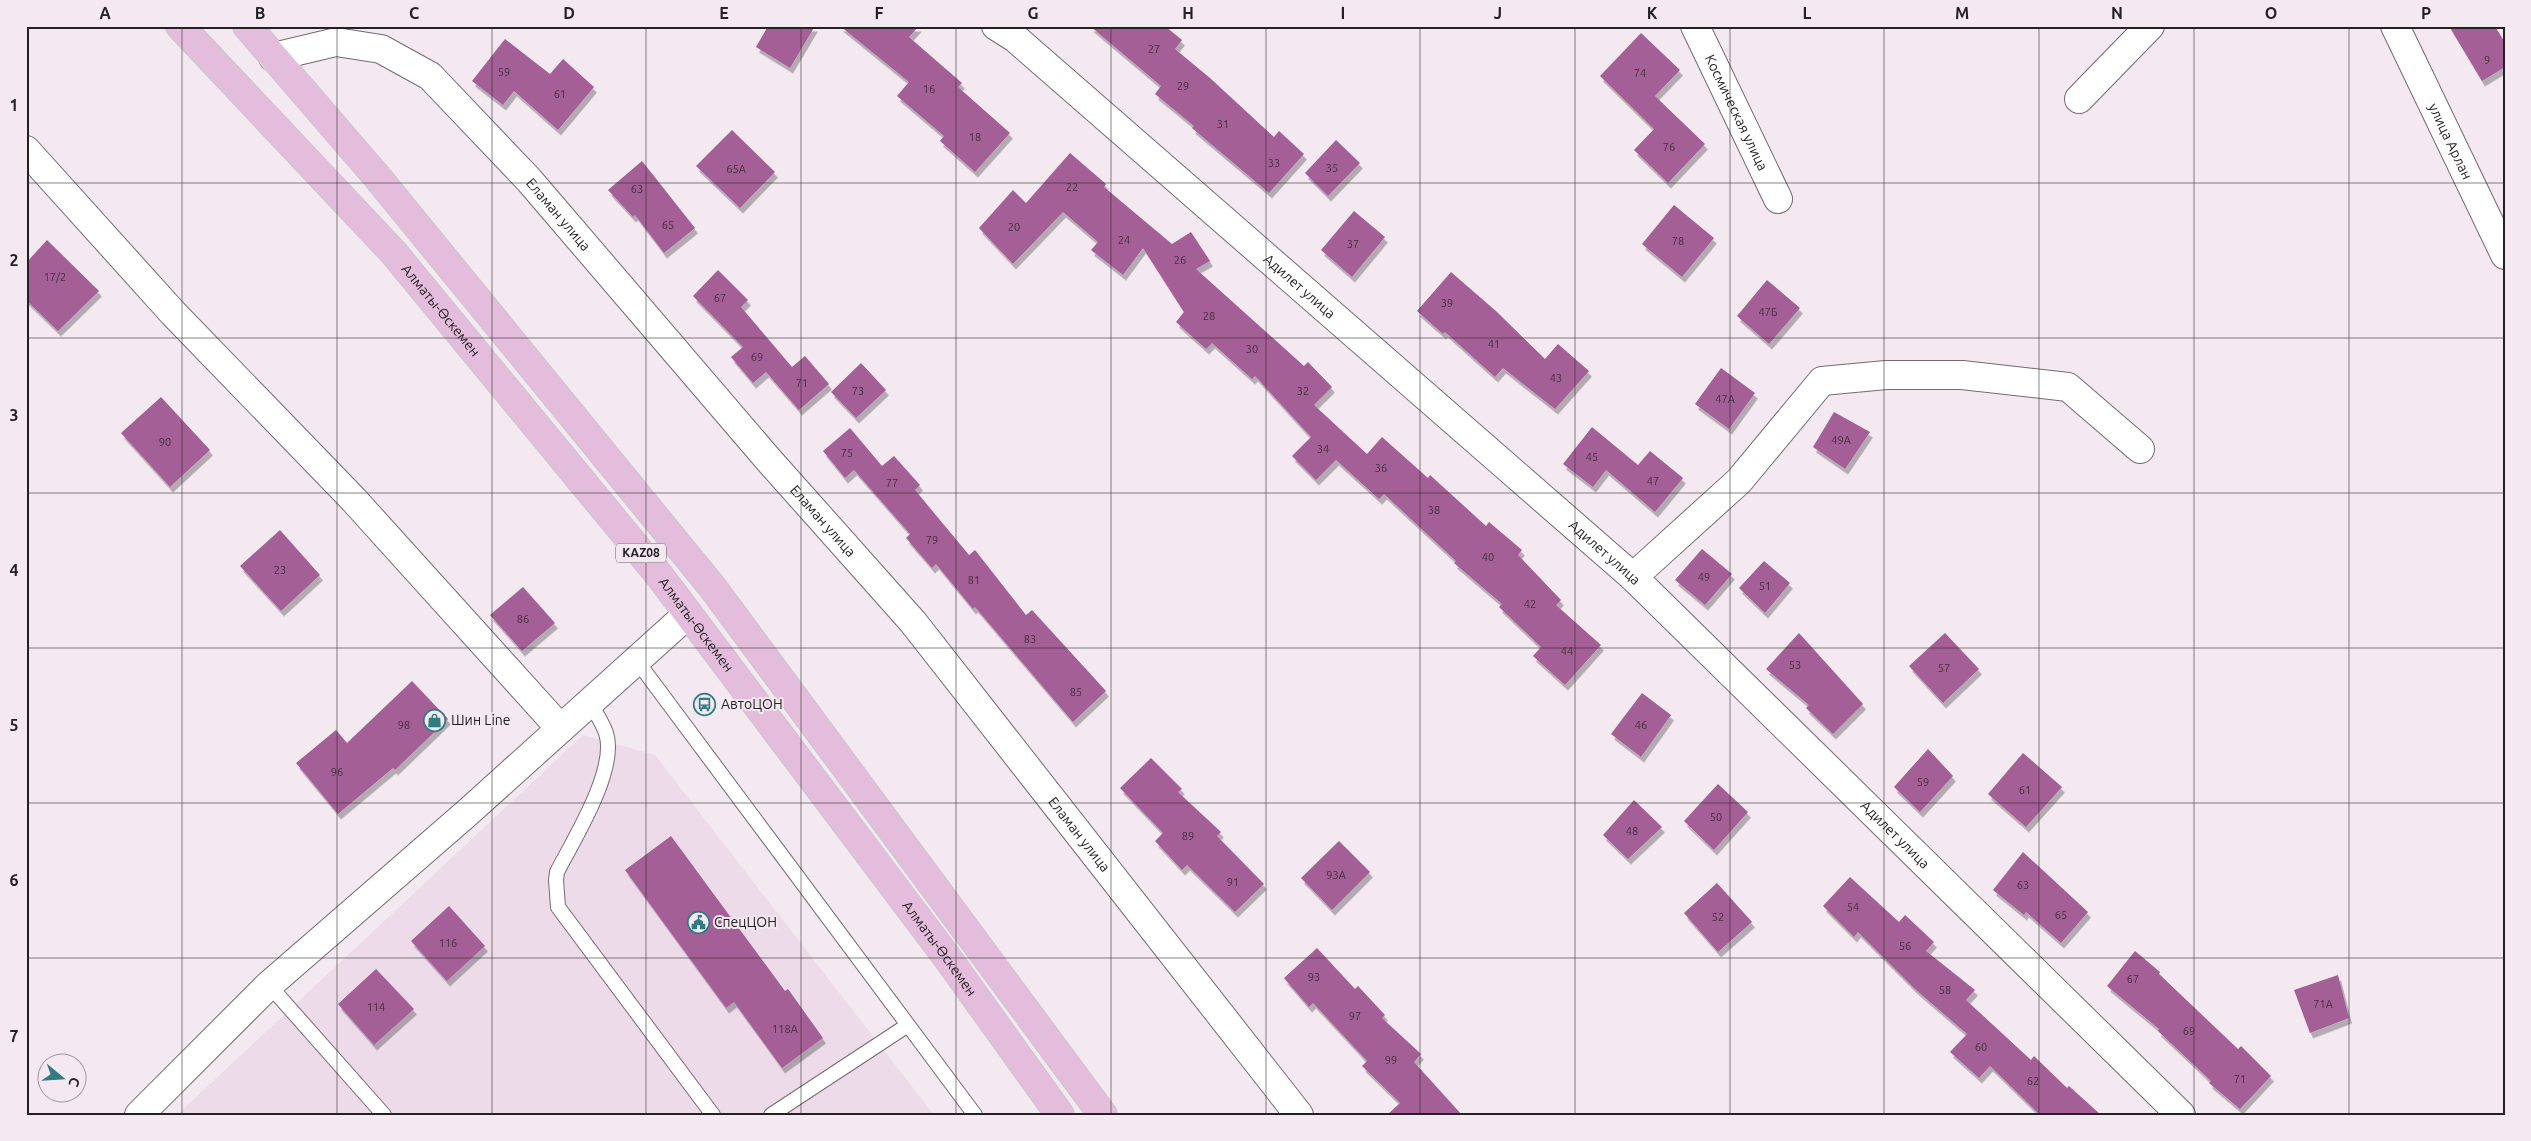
<svg xmlns="http://www.w3.org/2000/svg" width="2531" height="1141" viewBox="0 0 2531 1141" font-family="Ubuntu,sans-serif">
<style>
.built{fill:#eddbe9}
.building{fill:#a45f97;filter:url(#shadow)}
.lines{fill:none;stroke-linecap:round;stroke-linejoin:round}
.lane-casing{stroke:#746a72;stroke-width:16}
.street-casing{stroke:#746a72;stroke-width:30}
.primary-casing{stroke:#cac9ca;stroke-width:30}
.lane{stroke:#fff;stroke-width:14}
.street{stroke:#fff;stroke-width:28}
.primary{stroke:#e4bcdc;stroke-width:28}
.grid{fill:none;stroke:#242023;stroke-width:1;stroke-opacity:0.55}
.labels{text-anchor:middle;stroke-width:4;stroke-linejoin:round;paint-order:stroke}
.number-label{font-size:11px;fill:#443040}
.shield{fill:#f4e9f1;stroke:#625c61;stroke-width:1}
.shield-label{font-size:12px;font-weight:bold;fill:#242023}
.street-label{font-size:14px;fill:#242023;stroke:#f4e9f1}
.poi-label{font-size:14px;fill:#242023;stroke:#f4e9f1;text-anchor:start}
.neatline{fill:none;stroke:#242023;stroke-width:2}
.grid-label{font-size:16px;text-anchor:middle;font-weight:bold;fill:#242023}
</style>
<defs>
<filter id="shadow"><feDropShadow dx="3" dy="5.5" stdDeviation="0" flood-color="#0004"/></filter>
</defs>
<rect width="100%" height="100%" fill="#f4e9f1"/>
<!-- built -->
<path class="built" d="M 583,735 L 655,755 L 934,1115 L 177,1115 Z"/>
<!-- building -->
<path class="building" d="M 768,26 L 815,26 L 790,68 L 756,47 Z
M 840,26 L 919,26 L 909,37 L 962,83 L 958,87 L 1010,133 L 975,172 L 940,141 L 944,136 L 897,96 L 909,82 Z
M 1090,26 L 1165,26 L 1182,40 L 1175,49 L 1210,78 L 1274,137 L 1279,131 L 1304,154 L 1269,193 L 1192,128 L 1194,126 L 1155,94 L 1161,86 Z
M 2449,26 L 2495,26 L 2505,43 L 2505,67 L 2482,81 Z
M 1641,33 L 1680,70 L 1655,96 L 1705,144 L 1668,183 L 1634,150 L 1654,129 L 1600,76 Z
M 505,39 L 550,74 L 563,59 L 594,87 L 558,130 L 514,91 L 503,105 L 472,81 Z
M 732,130 L 775,172 L 740,208 L 696,166 Z
M 1336,140 L 1360,163 L 1328,196 L 1305,173 Z
M 1070,153 L 1106,184 L 1104,187 L 1172,244 L 1191,232 L 1210,261 L 1196,269 L 1304,366 L 1308,362 L 1332,387 L 1314,405 L 1367,454 L 1382,437 L 1428,478 L 1430,475 L 1486,526 L 1489,522 L 1522,550 L 1518,555 L 1561,600 L 1556,605 L 1601,645 L 1565,685 L 1533,656 L 1541,647 L 1499,607 L 1502,604 L 1454,563 L 1456,561 L 1384,494 L 1379,499 L 1336,460 L 1316,480 L 1292,456 L 1311,437 L 1255,376 L 1252,379 L 1212,343 L 1206,349 L 1176,322 L 1184,312 L 1143,248 L 1123,275 L 1091,250 L 1098,242 L 1063,212 L 1013,264 L 979,228 L 1013,190 L 1026,203 Z
M 642,161 L 695,228 L 664,253 L 635,215 L 633,217 L 608,190 Z
M 1674,205 L 1714,238 L 1682,277 L 1642,244 Z
M 1354,211 L 1385,237 L 1352,277 L 1321,250 Z
M 47,240 L 99,291 L 58,331 L 26,300 L 26,263 Z
M 718,270 L 748,300 L 741,307 L 792,367 L 805,356 L 829,384 L 799,410 L 766,372 L 753,383 L 731,357 L 743,347 L 693,296 Z
M 1451,272 L 1497,312 L 1545,359 L 1558,344 L 1589,371 L 1555,409 L 1503,368 L 1495,377 L 1445,332 L 1443,334 L 1417,311 Z
M 1767,280 L 1800,308 L 1769,344 L 1737,316 Z
M 861,363 L 886,390 L 856,418 L 831,392 Z
M 1721,368 L 1755,393 L 1729,429 L 1695,404 Z
M 161,397 L 210,450 L 170,487 L 121,433 Z
M 1834,412 L 1870,432 L 1845,469 L 1813,447 Z
M 1592,427 L 1638,465 L 1650,451 L 1683,478 L 1655,512 L 1606,470 L 1593,487 L 1563,464 Z
M 850,428 L 882,466 L 894,456 L 920,485 L 915,490 L 969,555 L 975,550 L 1026,615 L 1032,610 L 1106,691 L 1073,722 L 975,607 L 973,609 L 936,564 L 932,568 L 906,538 L 910,534 L 854,470 L 845,478 L 823,451 Z
M 280,530 L 320,575 L 281,611 L 240,566 Z
M 1702,549 L 1732,574 L 1705,605 L 1675,580 Z
M 1764,561 L 1790,583 L 1765,613 L 1739,588 Z
M 523,587 L 555,623 L 522,651 L 490,615 Z
M 1799,633 L 1863,704 L 1833,734 L 1806,708 L 1809,705 L 1766,669 Z
M 1945,633 L 1979,669 L 1943,703 L 1909,666 Z
M 412,681 L 448,719 L 395,770 L 393,768 L 338,814 L 296,763 L 336,730 L 347,743 Z
M 1642,693 L 1671,715 L 1641,757 L 1611,734 Z
M 1928,749 L 1953,776 L 1920,812 L 1894,787 Z
M 2023,753 L 2062,787 L 2026,827 L 1988,794 Z
M 1151,758 L 1182,789 L 1178,792 L 1221,832 L 1217,836 L 1264,884 L 1235,912 L 1187,865 L 1182,870 L 1155,841 L 1163,833 L 1120,788 Z
M 1718,784 L 1748,812 L 1714,850 L 1684,821 Z
M 1634,800 L 1662,827 L 1628,859 L 1603,835 Z
M 671,836 L 785,991 L 788,989 L 823,1038 L 782,1068 L 734,1002 L 726,1008 L 625,870 Z
M 1339,841 L 1370,872 L 1332,910 L 1301,878 Z
M 2023,852 L 2088,912 L 2061,943 L 2026,912 L 2024,915 L 1993,890 Z
M 1850,877 L 1899,922 L 1905,915 L 1934,942 L 1926,951 L 1975,990 L 1966,1000 L 2031,1060 L 2034,1056 L 2067,1088 L 2069,1086 L 2101,1115 L 2040,1115 L 1990,1066 L 1979,1078 L 1950,1052 L 1967,1034 L 1915,989 L 1858,932 L 1854,937 L 1823,906 Z
M 1717,883 L 1752,922 L 1718,952 L 1684,913 Z
M 449,906 L 485,946 L 447,981 L 411,941 Z
M 1317,948 L 1355,989 L 1358,986 L 1385,1015 L 1382,1018 L 1421,1054 L 1414,1062 L 1462,1115 L 1387,1115 L 1400,1103 L 1362,1066 L 1367,1061 L 1313,1003 L 1309,1007 L 1284,978 Z
M 2135,951 L 2160,972 L 2159,974 L 2238,1049 L 2241,1046 L 2271,1076 L 2240,1109 L 2209,1083 L 2211,1081 L 2158,1031 L 2159,1029 L 2107,986 Z
M 376,969 L 414,1009 L 374,1045 L 338,1004 Z
M 2338,975 L 2349,1018 L 2310,1033 L 2294,990 Z"/>
<g class="lines">
<defs>
<path id="lane" d="M 637,661 L 975,1115
M 590,702 C 595,712 602,722 606,733 C 618,769 574,839 557,872 L 556,880 L 558,907 L 713,1115
M 269,985 L 384,1115
M 771,1115 L 908,1025"/>
<g id="street">
<path id="s1" d="M 996,26 L 1015,38 L 1633,577 L 2181,1115"/>
<path id="s2" d="M 1695,26 L 1778,199"/>
<path id="s3" d="M 2395,26 L 2505,255"/>
<path id="s4" d="M 273,57 L 336,42 L 381,49 L 430,76 L 529,180 L 767,458 L 913,622 L 1299,1115"/>
<path d="M 2079,99 L 2150,26"/>
<path d="M 26,150 L 173,313 L 354,500 L 560,728"/>
<path d="M 1633,577 L 1739,481 L 1822,381 L 1886,375 L 1962,375 L 2068,387 L 2140,449"/>
<path d="M 139,1115 L 269,985 L 467,813 L 688,614"/>
</g>
<g id="primary">
<path id="s5" d="M 180,26 L 393,252 L 659,575 L 946,956 L 1060,1115"/>
<path d="M 247,26 L 378,178 L 713,588 L 1103,1115"/>
</g>
</defs>
<!-- lane casing -->
<use href="#lane" class="lane-casing"/>
<!-- street casing -->
<use href="#street" class="street-casing"/>
<!-- primary casing -->
<use href="#primary" class="primary-casing"/>
<!-- lane -->
<use href="#lane" class="lane"/>
<!-- street -->
<use href="#street" class="street"/>
<!-- primary -->
<use href="#primary" class="primary"/>
</g>
<!-- grid -->
<path class="grid" d="M 182,26 L 182,1115M 337,26 L 337,1115M 492,26 L 492,1115M 646,26 L 646,1115M 801,26 L 801,1115M 956,26 L 956,1115M 1111,26 L 1111,1115M 1266,26 L 1266,1115M 1420,26 L 1420,1115M 1575,26 L 1575,1115M 1730,26 L 1730,1115M 1884,26 L 1884,1115M 2039,26 L 2039,1115M 2194,26 L 2194,1115M 2349,26 L 2349,1115M 26,183 L 2505,183M 26,338 L 2505,338M 26,493 L 2505,493M 26,648 L 2505,648M 26,803 L 2505,803M 26,958 L 2505,958"/>
<!-- icons -->
<defs>
<symbol id="bus-ring" viewBox="-11 -11 22 22"><circle r="9.5" fill="#f4e9f1" stroke="#337b82" stroke-width="1.5"/><path d="M-5-6H5V4H4V6H2V4H-2V6H-4V4H-5ZM-3.5-4V0h7V-4ZM-3.5 1.2v1.5H-2V1.2ZM2 1.2v1.5H3.5V1.2Z" fill="#337b82"/></symbol>
<symbol id="shop-ring" viewBox="-11 -11 22 22"><circle r="9.5" fill="#f4e9f1" stroke="#337b82" stroke-width="1.5"/><path d="M-5-2.5h2.3a2.7 3.5 0 0 1 5.4 0H5L5.5 6h-11ZM-1.5-2.5h3a1.5 2.3 0 0 0-3 0Z" fill="#337b82"/></symbol>
<symbol id="civic-ring" viewBox="-11 -11 22 22"><circle r="9.5" fill="#f4e9f1" stroke="#337b82" stroke-width="1.5"/><path d="M-.6-6.5H3V-4.5H.6V-3L4-1V1h2V6H-6V1h2V-1L-.6-3ZM-1.2 2.5V6h2.4V2.5Z" fill="#337b82"/></symbol>
</defs>
<g fill-rule="evenodd">
<use href="#bus-ring" x="692" y="692" width="25" height="25"/>
<use href="#shop-ring" x="422" y="708" width="25" height="25"/>
<use href="#civic-ring" x="686" y="910" width="25" height="25"/>
</g>
<g class="labels">
<!-- number labels -->
<g class="number-label">
<text x="1154" y="53">27</text>
<text x="2487" y="64">9</text>
<text x="504" y="76">59</text>
<text x="1640" y="77">74</text>
<text x="1183" y="90">29</text>
<text x="929" y="93">16</text>
<text x="560" y="98">61</text>
<text x="1223" y="128">31</text>
<text x="975" y="141">18</text>
<text x="1669" y="151">76</text>
<text x="1274" y="167">33</text>
<text x="1332" y="172">35</text>
<text x="736" y="173">65А</text>
<text x="1072" y="191">22</text>
<text x="637" y="193">63</text>
<text x="668" y="229">65</text>
<text x="1014" y="231">20</text>
<text x="1124" y="244">24</text>
<text x="1678" y="245">78</text>
<text x="1353" y="248">37</text>
<text x="1180" y="264">26</text>
<text x="55" y="281">17/2</text>
<text x="720" y="302">67</text>
<text x="1447" y="307">39</text>
<text x="1768" y="316">47Б</text>
<text x="1209" y="320">28</text>
<text x="1494" y="348">41</text>
<text x="1252" y="353">30</text>
<text x="757" y="361">69</text>
<text x="1556" y="382">43</text>
<text x="802" y="387">71</text>
<text x="858" y="395">73</text>
<text x="1303" y="395">32</text>
<text x="1725" y="403">47А</text>
<text x="1841" y="444">49А</text>
<text x="165" y="446">90</text>
<text x="1323" y="453">34</text>
<text x="847" y="457">75</text>
<text x="1592" y="461">45</text>
<text x="1381" y="472">36</text>
<text x="1653" y="485">47</text>
<text x="892" y="487">77</text>
<text x="1434" y="514">38</text>
<text x="932" y="544">79</text>
<text x="1488" y="561">40</text>
<text x="280" y="574">23</text>
<text x="1704" y="581">49</text>
<text x="974" y="584">81</text>
<text x="1765" y="590">51</text>
<text x="1530" y="608">42</text>
<text x="523" y="623">86</text>
<text x="1030" y="643">83</text>
<text x="1567" y="655">44</text>
<text x="1795" y="669">53</text>
<text x="1944" y="672">57</text>
<text x="1076" y="696">85</text>
<text x="404" y="729">98</text>
<text x="1641" y="729">46</text>
<text x="337" y="776">96</text>
<text x="1923" y="786">59</text>
<text x="2025" y="794">61</text>
<text x="1716" y="821">50</text>
<text x="1632" y="835">48</text>
<text x="1188" y="840">89</text>
<text x="1336" y="879">93А</text>
<text x="1233" y="886">91</text>
<text x="2023" y="889">63</text>
<text x="1853" y="911">54</text>
<text x="2061" y="919">65</text>
<text x="1718" y="921">52</text>
<text x="448" y="947">116</text>
<text x="1905" y="950">56</text>
<text x="1314" y="981">93</text>
<text x="2133" y="983">67</text>
<text x="1945" y="994">58</text>
<text x="2323" y="1008">71А</text>
<text x="376" y="1011">114</text>
<text x="1355" y="1020">97</text>
<text x="785" y="1033">118А</text>
<text x="2189" y="1035">69</text>
<text x="1981" y="1051">60</text>
<text x="1391" y="1064">99</text>
<text x="2240" y="1083">71</text>
<text x="2033" y="1085">62</text>
</g>
<!-- shield labels -->
<rect class="shield" x="616" y="543.5" width="50" height="19" rx="4"/>
<g class="shield-label">
<text x="641" y="557">KAZ08</text>
</g>
<!-- street labels -->
<g class="street-label">
<text dy="5" stroke="none"><textPath href="#s2" startOffset="96">Космическая улица</textPath></text>
<text dy="5" stroke="none"><textPath href="#s3" startOffset="128">улица Арлан</textPath></text>
<text dy="5" stroke="none"><textPath href="#s4" startOffset="355">Еламан улица</textPath></text>
<text dy="5" stroke="none"><textPath href="#s1" startOffset="400">Адилет улица</textPath></text>
<text dy="5" stroke="none"><textPath href="#s5" startOffset="386">Алматы-Өскемен</textPath></text>
<text dy="5" stroke="none"><textPath href="#s4" startOffset="760">Еламан улица</textPath></text>
<text dy="5" stroke="none"><textPath href="#s1" startOffset="805">Адилет улица</textPath></text>
<text dy="5" stroke="none"><textPath href="#s5" startOffset="791">Алматы-Өскемен</textPath></text>
<text dy="5" stroke="none"><textPath href="#s4" startOffset="1165">Еламан улица</textPath></text>
<text dy="5" stroke="none"><textPath href="#s1" startOffset="1210">Адилет улица</textPath></text>
<text dy="5" stroke="none"><textPath href="#s5" startOffset="1196">Алматы-Өскемен</textPath></text>
</g>
<!-- poi labels -->
<g class="poi-label">
<text x="721" y="709">АвтоЦОН</text>
<text x="451" y="725">Шин Line</text>
<text x="714" y="927">СпецЦОН</text>
</g>
</g>
<!-- border -->
<rect width="2531" height="1141" fill="none" stroke="#f4e9f1" stroke-width="55"/>
<!-- north arrow -->
<g transform="translate(62 1078) rotate(108)"><circle r="24" fill="#f4e9f1" stroke="#a1999f"/>
<path d="M0-4L9 19L0 12L-9 19Z" fill="#337b82"/>
<text y="-8" font-size="14" font-weight="bold" text-anchor="middle" fill="#242023">С</text>
</g>
<rect x="28" y="28" width="2476" height="1086" class="neatline"/>
<g class="grid-label">
<text x="105" y="19">A</text>
<text x="260" y="19">B</text>
<text x="414" y="19">C</text>
<text x="569" y="19">D</text>
<text x="724" y="19">E</text>
<text x="879" y="19">F</text>
<text x="1033" y="19">G</text>
<text x="1188" y="19">H</text>
<text x="1343" y="19">I</text>
<text x="1498" y="19">J</text>
<text x="1652" y="19">K</text>
<text x="1807" y="19">L</text>
<text x="1962" y="19">M</text>
<text x="2117" y="19">N</text>
<text x="2271" y="19">O</text>
<text x="2426" y="19">P</text>
<text x="14" y="111">1</text>
<text x="14" y="266">2</text>
<text x="14" y="421">3</text>
<text x="14" y="576">4</text>
<text x="14" y="731">5</text>
<text x="14" y="886">6</text>
<text x="14" y="1042">7</text>
</g>
</svg>
